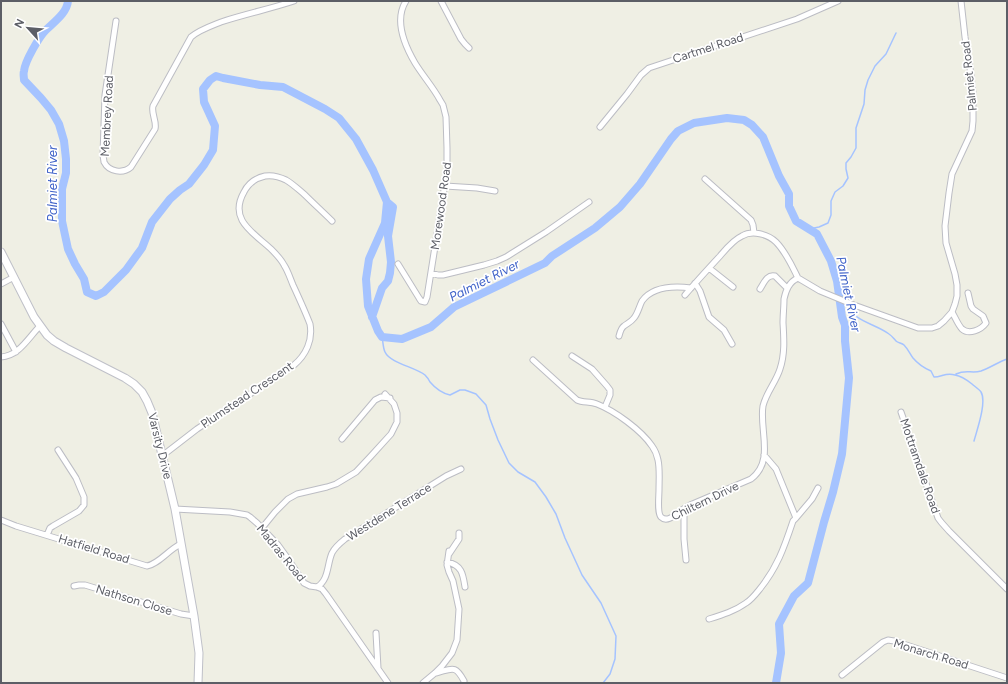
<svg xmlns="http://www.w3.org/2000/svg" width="1008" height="684" viewBox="0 0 1008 684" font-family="Figtree,sans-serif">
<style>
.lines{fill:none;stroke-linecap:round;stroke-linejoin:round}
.stream{stroke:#a5c3ff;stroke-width:1.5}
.river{stroke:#a5c3ff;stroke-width:8}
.street-casing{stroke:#bcbdc4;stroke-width:7}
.secondary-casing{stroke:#bfc0c8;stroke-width:9}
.street{stroke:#fff;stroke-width:5}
.secondary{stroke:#fff;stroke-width:7}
.labels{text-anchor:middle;stroke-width:3.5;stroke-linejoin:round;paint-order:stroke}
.street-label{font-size:12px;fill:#5c5e66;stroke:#fff}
.water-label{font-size:13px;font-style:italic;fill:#4164c9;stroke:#fff}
</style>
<rect width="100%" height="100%" fill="#efefe4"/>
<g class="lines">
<!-- stream -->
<path class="stream" d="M 809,229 L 819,227 L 828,223 L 831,215 L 831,201 L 835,192 L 843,186 L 848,178 L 846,169 L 846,163 L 851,157 L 856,148 L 856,128 L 864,104 L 865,90 L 868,80 L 875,66 L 886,54 L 896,33
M 838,282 L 842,286 L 846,300
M 847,304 C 852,321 876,324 889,334 C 892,336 894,339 896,341 C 898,343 902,343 904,345 C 908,349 910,354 913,358 C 918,364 924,368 931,371 L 934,377 C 942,377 946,372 955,375 C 962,376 967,380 972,384 C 974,386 979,389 981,392 C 987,402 977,430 974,441
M 382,337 C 383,341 383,348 385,352 C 390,363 415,367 425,375 C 427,377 429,380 430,382 C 436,389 441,393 450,395 L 460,390 L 465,390 L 476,394 L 486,405 L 490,419 L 498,440 L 509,463 L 518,472 L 535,482 L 546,497 L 556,514 L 565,538 L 582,575 L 601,603 L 616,636 L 615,659 L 610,674 L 603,683
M 956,374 C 967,369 971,374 981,371 C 990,368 998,362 1007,359"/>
<!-- river -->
<path class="river" d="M 68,1 C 67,13 54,22 46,30 C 39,37 25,61 24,71 C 23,74 24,77 24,80 L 41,98 L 51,110 L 59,124 L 64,141 L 66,159 L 66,173 L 62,189 L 62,221 L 68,249 L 75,264 L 84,279 L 87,292 L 96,296 L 104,292 L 126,270 L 142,248 L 152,222 L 170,199 L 180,190 L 189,184 L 204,165 L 213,150 L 215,126 L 204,102 L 203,89 L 210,80 L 216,76 L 223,78 L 260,85 L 283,87 L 325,109 L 339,118 L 356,139 L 373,170 L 387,202 L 385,223 L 369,259 L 366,279 L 368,306 L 378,331 L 382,337 L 402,339 L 431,327 L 454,307 L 481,294 L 545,263 L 552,256 L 595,228 L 620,207 L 640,184 L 671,139 L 678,131 L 694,123 L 727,118 L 744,120 L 752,125 L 763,137 L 779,176 L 789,194 L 789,206 L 796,221 L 817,234 L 831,261 L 837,281 L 842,317 L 845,325 L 845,341 L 849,378 L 842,454 L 833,492 L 824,522 L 808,583 L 794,596 L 779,624 L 781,653 L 776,683
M 372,317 L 382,288 L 388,281 L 390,273 L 391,262 L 388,236 L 393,207 L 387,202"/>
<defs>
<path id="street" d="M 441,1 L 461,39 L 465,44 L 469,48
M 116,21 L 105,95 L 103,155 C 103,157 104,160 104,162 C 109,172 123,174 131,167 L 155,129 C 157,121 151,114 153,106 L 191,37 C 199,30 211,26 221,22 C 245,14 270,9 294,1
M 600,127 L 627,94 L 641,75 L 649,68 L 797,19 L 838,1
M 705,179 L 751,220 L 753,225 L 754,233
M 445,186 L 477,188 L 495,191
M 398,264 L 419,298 L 421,301 L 425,302 L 427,297 L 447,171 L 447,148 L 446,117 L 443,105 L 440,100 C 433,87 423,76 415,63 C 405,46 394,20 406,1
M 709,268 L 733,287
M 431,273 L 438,275 L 443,275 L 484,265 L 497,261 L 506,257 L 546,232 L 589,202
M 798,278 L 820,291 L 854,305 L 918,328 L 932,328 L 938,326 L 944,321 L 952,312 L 955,304 L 957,296 L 957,285 L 955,274 L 946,243 L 945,226 L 949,193 L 952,174 L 972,131 L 973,121 L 973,93 L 970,68 L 965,37 L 961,1
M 695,283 L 700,291 L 709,317 L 724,330 L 732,344
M 1,284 L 14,277
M 760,289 C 764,283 767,274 775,276 L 787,288
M 685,295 C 696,282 708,269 720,256 C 726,249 733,240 742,236 C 752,230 768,234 776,242 C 786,252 792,266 798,278
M 952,312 C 955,317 958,325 962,329 C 969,335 981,330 986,323 L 983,316 L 973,309 L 971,306 L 968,293
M 1,324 L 16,352
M 619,336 C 620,332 621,328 624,326 C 628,323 631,322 634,318 C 638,313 639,307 642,301 C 653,286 675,286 691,288
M 572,356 L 592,369 L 607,386 L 610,390 L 610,395 L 605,407
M 1,357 C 19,356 28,338 40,326
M 533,360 L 577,400 C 583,403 590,401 597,404 C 615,411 641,430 652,446 C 655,450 657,455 658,460 C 660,469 659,480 659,490 C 659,496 657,513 661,517 C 667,523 675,515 680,511 C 683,509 687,507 690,505 L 751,479 C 775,461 759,430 763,406 C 766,393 776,382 780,369 C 785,354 784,339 783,323 C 783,315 784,307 784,299 C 786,290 789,282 798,278
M 901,412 L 938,518 L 941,522 L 949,531 L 1007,589
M 342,439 L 375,400 L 381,397 L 390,398
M 162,456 L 197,429 L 294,365 C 306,355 313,340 310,324 C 305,311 299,298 293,285 C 290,278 288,271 284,265 C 281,259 276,254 271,249 C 254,233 228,220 244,192 C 248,184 256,178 265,176 C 272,175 280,177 286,180 C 293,184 299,190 305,195 C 314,204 323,212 332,221
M 175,509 L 230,512 L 247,515 L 250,517 L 257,523 L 278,545 L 286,556 L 304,583 L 310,586 L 317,587 L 322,589 L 326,594 L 388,683
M 684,509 L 684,539 L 686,560
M 796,518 L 812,499 L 818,488
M 1,520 L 16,526 L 147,566 C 159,564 169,549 181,544
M 262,528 L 275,512 L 288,499 L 297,494 L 327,487 L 336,484 L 356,472 L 371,456 L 391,434 L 397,422 L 397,413 L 394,404 L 385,394
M 47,535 L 50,528 L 53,526 L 79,511 L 84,505 L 84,497 L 76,478 L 58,450
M 449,554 L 459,539 L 459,533
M 447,562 C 462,565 463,574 465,587
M 74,586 L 79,585 L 85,585 L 181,614 L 194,616
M 317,587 C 329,580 327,564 332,553 C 335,547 340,543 345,539 L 446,476 L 461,469
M 709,619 C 722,615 735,611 746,603 C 751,600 755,595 759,590 C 777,568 784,548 793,521 L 796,518 L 776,469 L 764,455
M 376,633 L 378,668
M 436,673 C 452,669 455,664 464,681
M 842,675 L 883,642 L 888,640 L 894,641 L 1007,678
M 423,683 L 435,673 L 442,666 L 452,653 L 457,640 L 459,609 L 453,581 L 449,572 L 447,565 L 449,551"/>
<path id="secondary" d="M 1,252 L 34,317 L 47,335 L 54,341 L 66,348 L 125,378 L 134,384 L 142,392 L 147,401 L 152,413 L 175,509 L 194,616 L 199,653 L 198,683"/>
</defs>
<!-- street casing -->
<use href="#street" class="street-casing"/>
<!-- secondary casing -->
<use href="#secondary" class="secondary-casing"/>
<!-- street -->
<use href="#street" class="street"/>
<!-- secondary -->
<use href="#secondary" class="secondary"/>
</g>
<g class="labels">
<!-- street labels -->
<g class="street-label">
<text transform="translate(708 48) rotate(-18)" y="4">Cartmel Road</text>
<text transform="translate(969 76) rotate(-96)" y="4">Palmiet Road</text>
<text transform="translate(107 116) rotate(-87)" y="4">Membrey Road</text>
<text transform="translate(441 206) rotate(-82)" y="4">Morewood Road</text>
<text transform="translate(247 395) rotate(-34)" y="4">Plumstead Crescent</text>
<text transform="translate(160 446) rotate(76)" y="4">Varsity Drive</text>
<text transform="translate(920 466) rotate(71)" y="4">Mottramdale Road</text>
<text transform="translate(705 501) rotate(-26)" y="4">Chiltern Drive</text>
<text transform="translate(389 512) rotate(-32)" y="4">Westdene Terrace</text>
<text transform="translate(94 549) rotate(17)" y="4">Hatfield Road</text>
<text transform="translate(281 553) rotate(51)" y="4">Madras Road</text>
<text transform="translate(134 600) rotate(17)" y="4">Nathson Close</text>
<text transform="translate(931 654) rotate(17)" y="4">Monarch Road</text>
</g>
<!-- water labels -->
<g class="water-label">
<text transform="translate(52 184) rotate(-90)" y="5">Palmiet River</text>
<text transform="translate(484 280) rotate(-27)" y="5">Palmiet River</text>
<text transform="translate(849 294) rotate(78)" y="5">Palmiet River</text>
</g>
</g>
<!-- border -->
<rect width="1008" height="684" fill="none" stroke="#5c5e66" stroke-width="4"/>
<!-- north arrow -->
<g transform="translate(28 28) rotate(297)" stroke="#ffffff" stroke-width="3" paint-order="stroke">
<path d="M0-3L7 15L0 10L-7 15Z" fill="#5c5e66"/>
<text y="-6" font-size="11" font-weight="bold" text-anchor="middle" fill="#5c5e66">N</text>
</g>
</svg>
